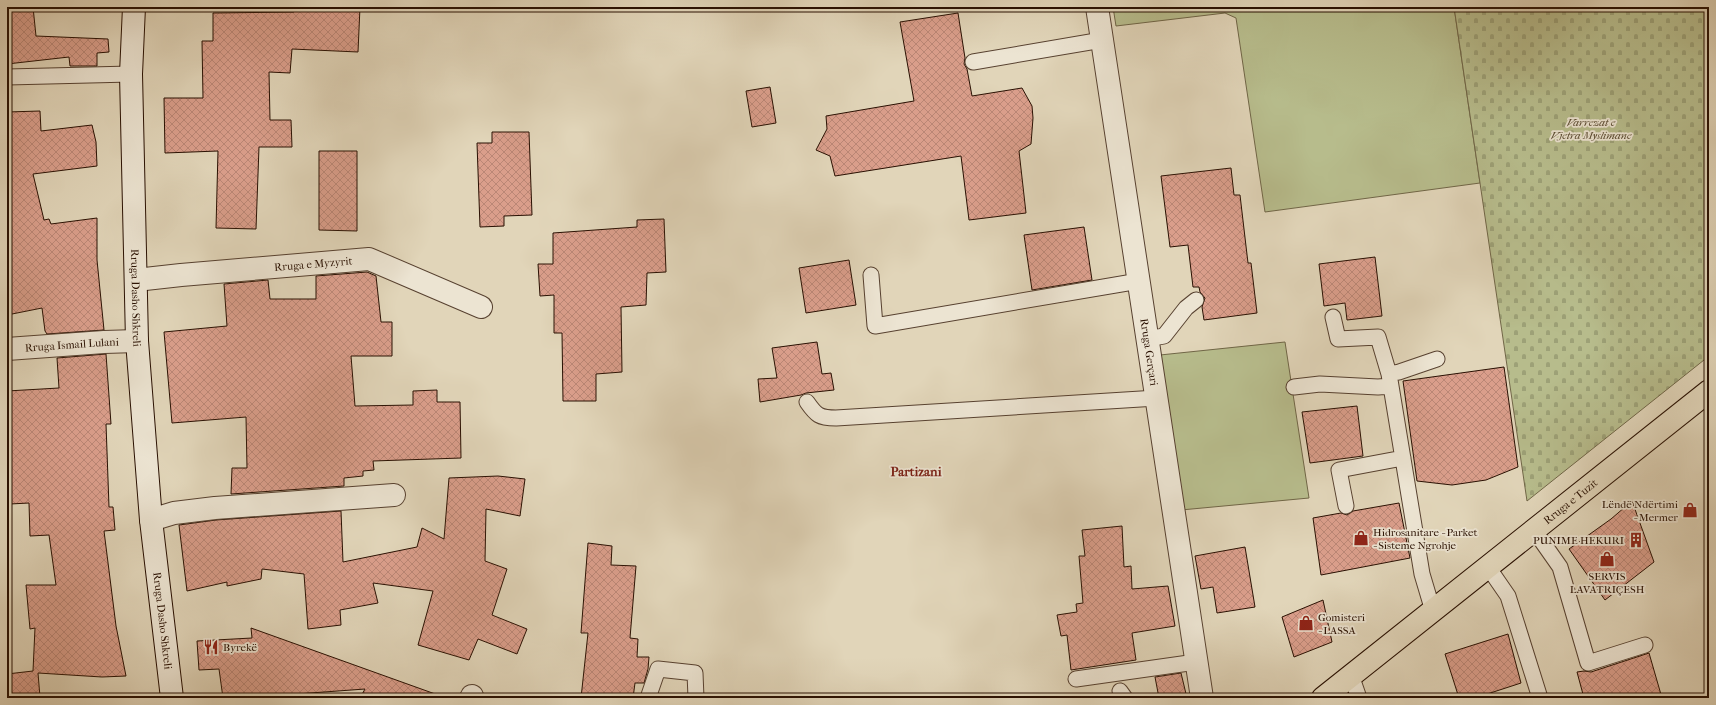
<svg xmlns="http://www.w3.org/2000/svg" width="1716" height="705" viewBox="0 0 1716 705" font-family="'IM FELL French Canon',serif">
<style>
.green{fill:#b7bc8c;stroke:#706647}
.cemetery{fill:url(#cemetery-stones);stroke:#706647}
.building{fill:url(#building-cross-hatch);stroke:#291002}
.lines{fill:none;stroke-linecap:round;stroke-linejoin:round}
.lane-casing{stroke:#574130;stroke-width:17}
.street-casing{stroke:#574130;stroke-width:24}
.secondary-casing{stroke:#291002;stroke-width:24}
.primary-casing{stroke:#291002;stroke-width:24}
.lane{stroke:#ece4d2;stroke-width:15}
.street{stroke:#ece4d2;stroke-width:22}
.secondary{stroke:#ece4d2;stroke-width:22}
.primary{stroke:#e1d5b9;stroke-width:22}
.labels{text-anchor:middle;stroke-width:3.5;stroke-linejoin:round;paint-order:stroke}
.park-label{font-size:11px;font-style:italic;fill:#5b4c32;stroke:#ece4d2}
.street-label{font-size:11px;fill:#291002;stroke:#ece4d2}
.poi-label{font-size:11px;fill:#291002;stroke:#ece4d2;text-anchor:start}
.quarter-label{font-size:13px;font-weight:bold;fill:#7a1f14;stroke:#ece4d2}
</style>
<defs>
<pattern id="cemetery-stones" width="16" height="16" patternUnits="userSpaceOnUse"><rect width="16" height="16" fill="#b7bc8c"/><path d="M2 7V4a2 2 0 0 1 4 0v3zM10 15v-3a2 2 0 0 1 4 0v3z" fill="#9da177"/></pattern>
<pattern id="building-cross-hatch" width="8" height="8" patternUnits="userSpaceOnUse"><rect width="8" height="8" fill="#da9e8b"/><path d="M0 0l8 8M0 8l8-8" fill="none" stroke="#bb8776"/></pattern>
</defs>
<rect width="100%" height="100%" fill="#e1d5b9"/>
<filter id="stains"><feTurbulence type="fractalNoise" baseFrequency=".005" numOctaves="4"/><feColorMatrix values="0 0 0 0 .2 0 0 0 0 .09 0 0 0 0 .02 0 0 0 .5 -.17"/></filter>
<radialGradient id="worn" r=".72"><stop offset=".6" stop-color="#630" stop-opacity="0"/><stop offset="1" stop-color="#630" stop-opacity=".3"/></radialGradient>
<!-- green -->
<path class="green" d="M 1113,7 L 1454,7 L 1480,183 L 1265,212 L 1236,18 L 1225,13 L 1116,26 Z
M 1285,342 L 1309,498 L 1181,510 L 1160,355 Z"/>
<!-- cemetery -->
<path class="cemetery" d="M 1454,7 L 1709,7 L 1709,356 L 1527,501 Z"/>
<!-- building -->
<path class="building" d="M 7,7 L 33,7 L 36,36 L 108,39 L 109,52 L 97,53 L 97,66 L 70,66 L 69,57 L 7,64 Z
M 295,7 L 360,7 L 358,52 L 292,49 L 290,73 L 269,72 L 270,120 L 291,120 L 292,147 L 259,147 L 256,229 L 216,228 L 218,151 L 165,153 L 164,98 L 203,98 L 202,41 L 213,41 L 213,13 L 294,12 Z
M 958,13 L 965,58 L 964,64 L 967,69 L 972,96 L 1022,88 L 1032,106 L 1033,118 L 1031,144 L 1019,151 L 1026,213 L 969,220 L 961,156 L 835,176 L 830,156 L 816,150 L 827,129 L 826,116 L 914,101 L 900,22 Z
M 770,87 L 776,123 L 752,127 L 746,91 Z
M 40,111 L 41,131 L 92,125 L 96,142 L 97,166 L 33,174 L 44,220 L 49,219 L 51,224 L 97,218 L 97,260 L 104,330 L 47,334 L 45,331 L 42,308 L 7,315 L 7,112 Z
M 492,132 L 529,132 L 532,215 L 504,216 L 504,226 L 480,227 L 477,143 L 492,143 Z
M 319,151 L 357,151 L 357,231 L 319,230 Z
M 1231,168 L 1234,195 L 1240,195 L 1248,263 L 1251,263 L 1257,313 L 1204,320 L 1202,307 L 1205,298 L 1200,292 L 1199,287 L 1193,287 L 1188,245 L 1170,247 L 1161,176 Z
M 664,219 L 666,272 L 647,273 L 646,305 L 621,307 L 622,372 L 596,374 L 596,401 L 563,401 L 562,333 L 554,333 L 554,295 L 540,296 L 538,264 L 553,264 L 553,233 L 637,227 L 637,220 Z
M 1084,227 L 1092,280 L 1032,290 L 1024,235 Z
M 1375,257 L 1382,316 L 1347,320 L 1345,303 L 1324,306 L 1319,264 Z
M 849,260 L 856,305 L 806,313 L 799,268 Z
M 367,272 L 376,276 L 381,322 L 392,322 L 392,356 L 351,356 L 355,406 L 413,405 L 413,391 L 437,390 L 437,402 L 460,402 L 461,458 L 373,461 L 374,470 L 363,471 L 363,476 L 344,478 L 344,486 L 231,494 L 232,468 L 247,468 L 246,417 L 172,423 L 164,332 L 227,326 L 224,284 L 268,280 L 270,299 L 316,299 L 316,276 Z
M 817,342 L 822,374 L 831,373 L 834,390 L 806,393 L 801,395 L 760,402 L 758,379 L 777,378 L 772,348 Z
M 106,354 L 111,424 L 106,424 L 109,507 L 113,507 L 115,530 L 104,531 L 116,626 L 126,676 L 102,677 L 38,673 L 40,697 L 7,698 L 7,674 L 33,671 L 35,628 L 30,629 L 26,585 L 56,585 L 49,535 L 30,536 L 29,503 L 10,504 L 7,456 L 7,391 L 59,388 L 57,358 Z
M 1504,367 L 1518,467 L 1486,480 L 1452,485 L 1417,481 L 1403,381 Z
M 1357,406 L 1363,456 L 1310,463 L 1302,412 Z
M 498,476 L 525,479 L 520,516 L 486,509 L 485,561 L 507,569 L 492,615 L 527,629 L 517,654 L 478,639 L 469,660 L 418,645 L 433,591 L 373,583 L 378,603 L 340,610 L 341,625 L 308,629 L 304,574 L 262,569 L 261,579 L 227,586 L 227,582 L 187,591 L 179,525 L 216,520 L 341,511 L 343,562 L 417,547 L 422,528 L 444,539 L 449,478 Z
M 1632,501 L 1654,562 L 1605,600 L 1569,549 L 1611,519 Z
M 1399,503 L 1410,558 L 1321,575 L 1313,518 L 1341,513 L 1347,515 L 1353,511 Z
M 1122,526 L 1124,567 L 1131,566 L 1132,589 L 1168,586 L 1175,626 L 1132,633 L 1136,660 L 1071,670 L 1067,635 L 1061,636 L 1057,615 L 1077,612 L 1076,604 L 1083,603 L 1079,556 L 1085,556 L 1082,530 Z
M 588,543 L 612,546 L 611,565 L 636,566 L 630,638 L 638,639 L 637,657 L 649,657 L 648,669 L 644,683 L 635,683 L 633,698 L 581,698 L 588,633 L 581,633 Z
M 1245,547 L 1255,607 L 1217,613 L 1213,587 L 1201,589 L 1195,556 Z
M 1323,600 L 1332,642 L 1294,657 L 1282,617 Z
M 251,628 L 438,695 L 438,698 L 360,698 L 365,689 L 283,695 L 283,698 L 223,698 L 219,669 L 199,670 L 197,641 L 252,638 Z
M 1508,634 L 1521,683 L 1475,698 L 1459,698 L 1445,654 Z
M 1649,653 L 1662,698 L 1584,698 L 1577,672 L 1584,671 L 1591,672 Z
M 1181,673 L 1187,698 L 1159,698 L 1155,677 Z"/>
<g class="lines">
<defs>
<path id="lane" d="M 973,62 L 1102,40
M 7,77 L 131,74
M 871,275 L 875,326 L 1139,281
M 1333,317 L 1338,339 L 1378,337 L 1389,374 L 1422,574 L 1433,611
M 1147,339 L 1164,336 L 1186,308 L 1196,300
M 1389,374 L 1399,372 L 1437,359
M 1294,387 L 1320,384 L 1378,387 L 1391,386
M 807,402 C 816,415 819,418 836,418 L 1157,398
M 1346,506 L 1339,470 L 1403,458
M 1534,530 L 1560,567 L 1588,663 L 1645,645
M 1488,567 L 1508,596 L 1540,698
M 1351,675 L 1359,698
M 1076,679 L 1196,662
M 1120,691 L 1125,698
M 648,698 L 658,669 L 695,673 L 696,698"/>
<g id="street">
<path id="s1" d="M 1097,7 L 1202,698"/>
<path id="s2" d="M 136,280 L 181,275 L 369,259 L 481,307"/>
<path id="s3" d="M 7,349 L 104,342 L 137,341"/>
<path d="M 151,520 L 174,513 L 215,508 L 394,495"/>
<path d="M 471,698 L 472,696"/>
</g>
<g id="secondary">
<path id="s4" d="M 134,7 L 131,74 L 137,341 L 151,520 L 172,698"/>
</g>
<g id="primary">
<path id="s5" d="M 1323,698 L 1709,391"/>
</g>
</defs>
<!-- lane casing -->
<use href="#lane" class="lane-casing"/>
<!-- street casing -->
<use href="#street" class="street-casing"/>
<!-- secondary casing -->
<use href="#secondary" class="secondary-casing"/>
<!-- primary casing -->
<use href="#primary" class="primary-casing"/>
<!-- lane -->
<use href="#lane" class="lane"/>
<!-- street -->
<use href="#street" class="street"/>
<!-- secondary -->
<use href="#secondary" class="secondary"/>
<!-- primary -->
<use href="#primary" class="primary"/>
</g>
<!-- icons -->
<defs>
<symbol id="shop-bare" viewBox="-9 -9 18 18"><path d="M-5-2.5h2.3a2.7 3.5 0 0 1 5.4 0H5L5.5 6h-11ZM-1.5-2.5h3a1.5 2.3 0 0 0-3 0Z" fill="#8f2418" stroke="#ece4d2" stroke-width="2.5" paint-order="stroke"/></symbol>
<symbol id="building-bare" viewBox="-9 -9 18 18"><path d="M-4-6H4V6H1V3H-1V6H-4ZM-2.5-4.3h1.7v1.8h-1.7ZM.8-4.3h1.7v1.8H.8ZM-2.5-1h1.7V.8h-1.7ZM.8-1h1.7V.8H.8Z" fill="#8f2418" stroke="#ece4d2" stroke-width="2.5" paint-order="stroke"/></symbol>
<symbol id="restaurant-bare" viewBox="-9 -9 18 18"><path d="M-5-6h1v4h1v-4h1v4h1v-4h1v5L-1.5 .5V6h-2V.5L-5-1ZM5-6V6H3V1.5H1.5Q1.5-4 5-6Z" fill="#8f2418" stroke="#ece4d2" stroke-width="2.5" paint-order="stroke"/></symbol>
</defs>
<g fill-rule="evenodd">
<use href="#shop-bare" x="1679" y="499" width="22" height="22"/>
<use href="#shop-bare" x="1350" y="527" width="22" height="22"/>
<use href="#building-bare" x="1625" y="529" width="22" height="22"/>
<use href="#shop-bare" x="1596" y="548" width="22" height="22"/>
<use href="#shop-bare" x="1295" y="612" width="22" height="22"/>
<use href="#restaurant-bare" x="200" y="636" width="22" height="22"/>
</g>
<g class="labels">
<!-- park labels -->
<g class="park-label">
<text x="1591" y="126">Varrezat e<tspan x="1591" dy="13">Vjetra Myslimane</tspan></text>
</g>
<!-- street labels -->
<g class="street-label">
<text dy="4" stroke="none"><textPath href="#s2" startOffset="178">Rruga e Myzyrit</textPath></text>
<text dy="4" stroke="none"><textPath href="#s4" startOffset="291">Rruga Dasho Shkreli</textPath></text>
<text dy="4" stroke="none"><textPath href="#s3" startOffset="65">Rruga Ismail Lulani</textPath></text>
<text dy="4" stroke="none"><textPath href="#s1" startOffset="349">Rruga Gerçari</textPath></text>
<text dy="4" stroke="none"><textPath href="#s5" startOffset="316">Rruga e Tuzit</textPath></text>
<text dy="4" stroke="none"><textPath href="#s4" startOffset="615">Rruga Dasho Shkreli</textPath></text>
</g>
<!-- poi labels -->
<g class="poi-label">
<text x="1678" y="508" text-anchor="end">Lëndë Ndërtimi<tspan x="1678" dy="13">- Mermer</tspan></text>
<text x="1373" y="536">Hidrosanitare - Parket<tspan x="1373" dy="13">- Sisteme Ngrohje</tspan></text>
<text x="1624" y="544" text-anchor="end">PUNIME HEKURI</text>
<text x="1607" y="580" text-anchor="middle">SERVIS<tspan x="1607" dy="13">LAVATRIÇESH</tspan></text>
<text x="1318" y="621">Gomisteri<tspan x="1318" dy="13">- LASSA</tspan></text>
<text x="223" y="651">Byrekë</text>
</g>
<!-- quarter labels -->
<g class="quarter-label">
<text x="916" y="476">Partizani</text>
</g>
</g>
<!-- margin -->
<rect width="1716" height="705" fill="none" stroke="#e1d5b9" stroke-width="24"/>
<rect x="8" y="8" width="1700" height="689" fill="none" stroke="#291002" stroke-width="2"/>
<rect x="12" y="12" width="1692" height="681" fill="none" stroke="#291002"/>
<rect width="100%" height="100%" filter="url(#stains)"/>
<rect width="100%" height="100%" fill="url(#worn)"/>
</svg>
